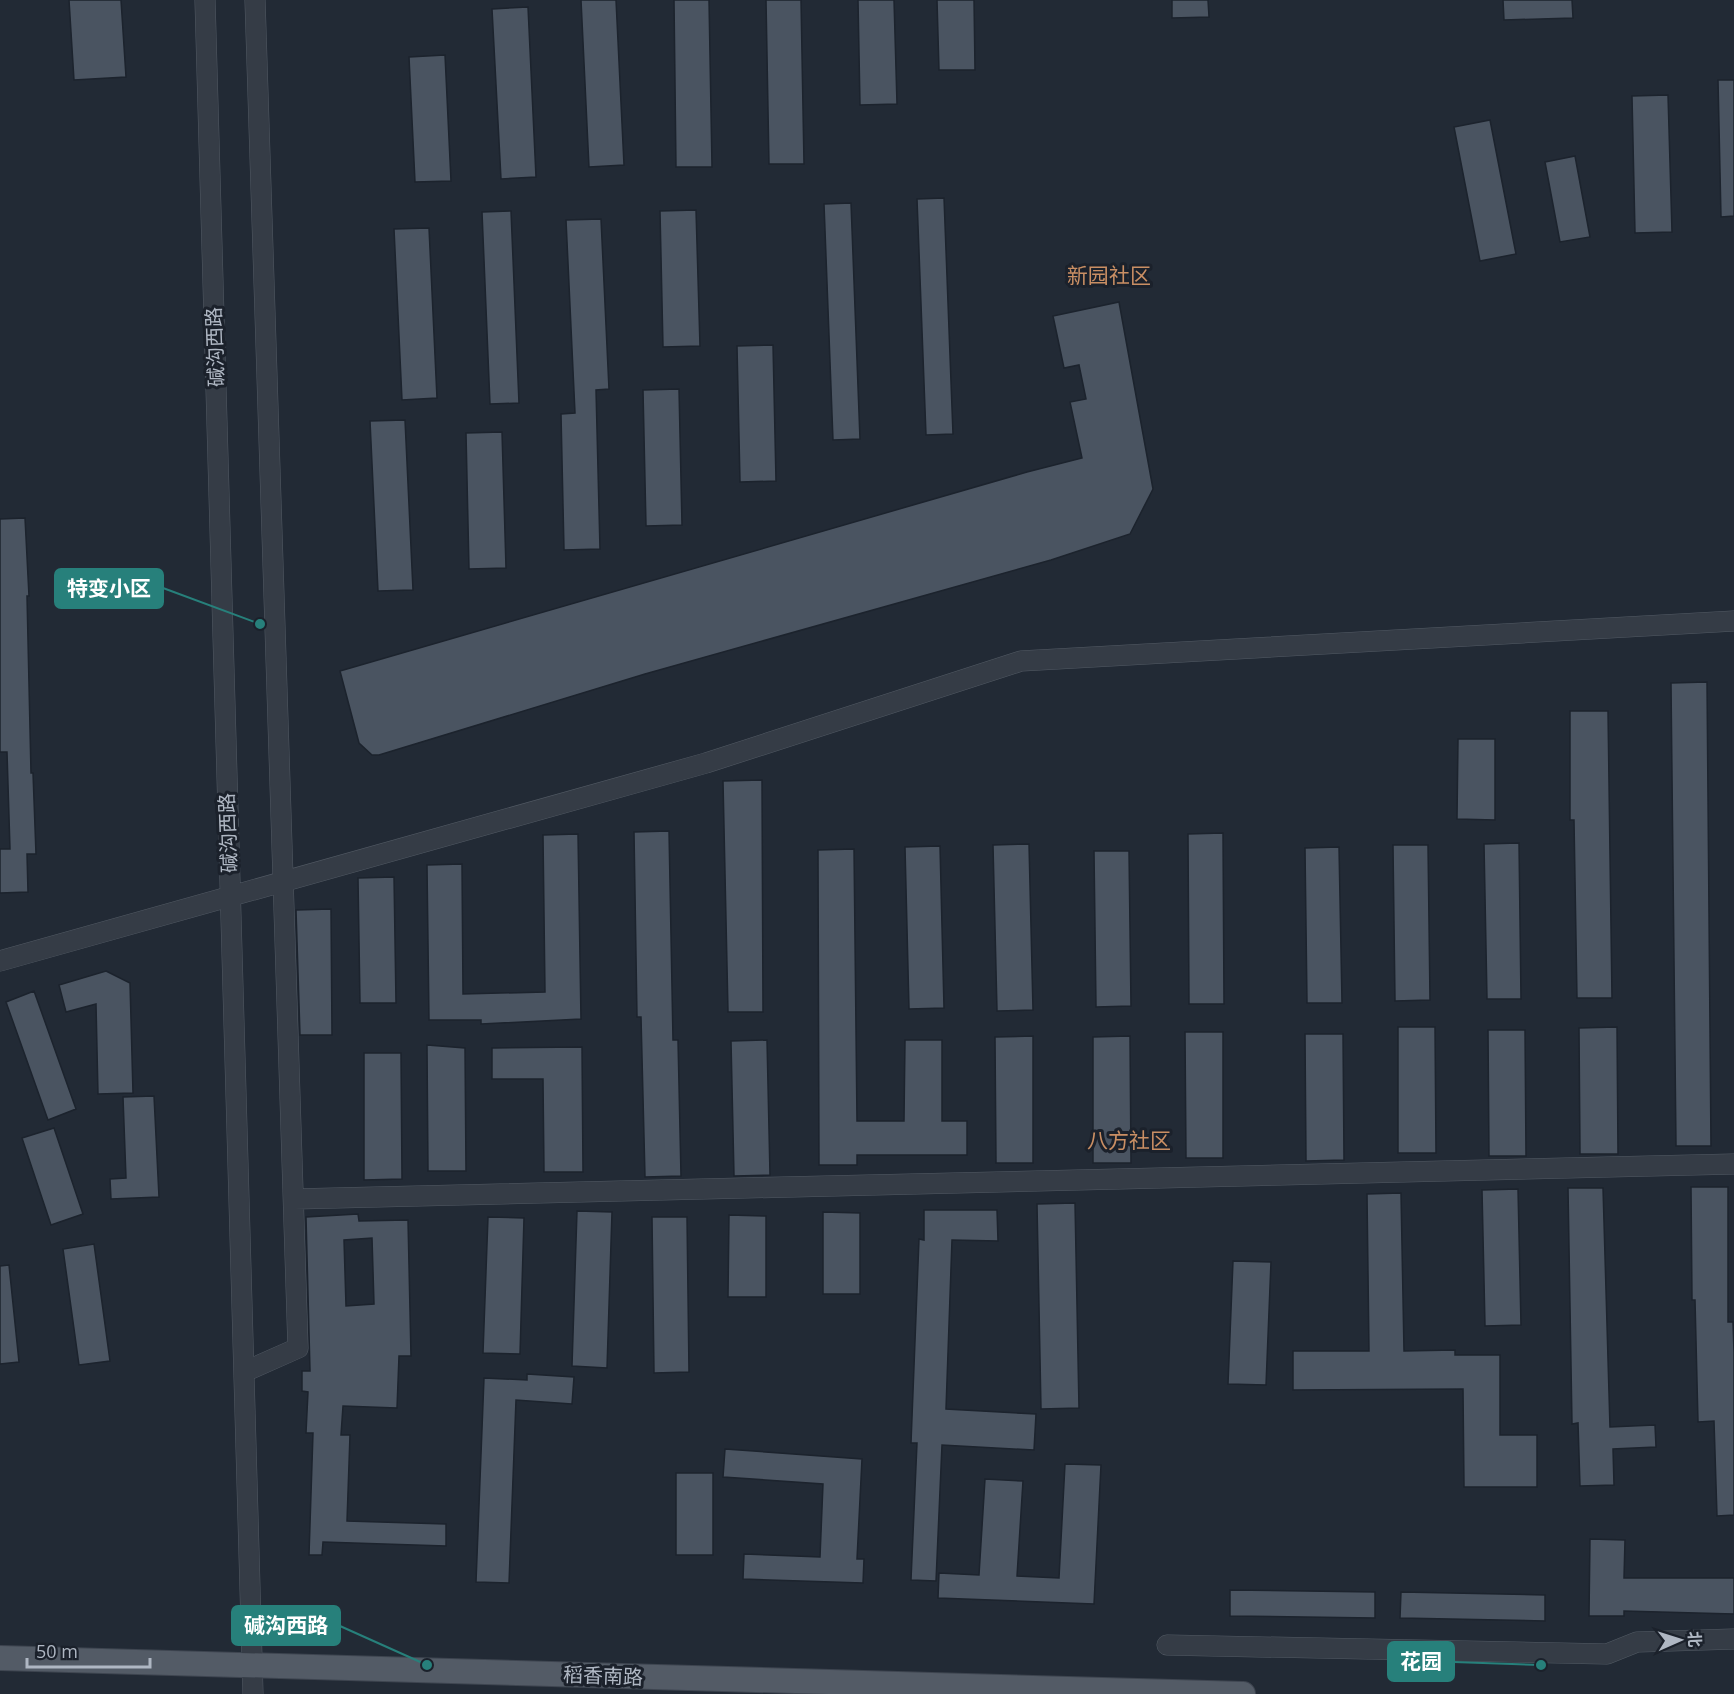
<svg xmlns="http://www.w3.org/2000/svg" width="1734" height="1694" viewBox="0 0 1734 1694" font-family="'Open Sans','Noto Sans SC',sans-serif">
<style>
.building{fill:#4a5461;stroke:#1c232d;stroke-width:1.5;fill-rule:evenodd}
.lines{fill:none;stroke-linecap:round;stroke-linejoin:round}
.minor-casing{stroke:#525a64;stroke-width:21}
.major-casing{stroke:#3e4550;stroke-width:26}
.minor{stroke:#353c46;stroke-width:20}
.major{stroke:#535b66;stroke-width:24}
.labels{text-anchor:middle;stroke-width:6;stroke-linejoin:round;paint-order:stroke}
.street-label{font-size:20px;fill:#afb7c3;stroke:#1b212b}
.neighbourhood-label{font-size:21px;fill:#ca8f64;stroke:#1b212b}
.leader{fill:none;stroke:#27807b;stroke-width:2}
.callout-dot{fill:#27807b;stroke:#1b212b;stroke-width:2}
.callout{fill:#27807b;stroke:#27807b;stroke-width:2}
.callout-label{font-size:21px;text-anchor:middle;font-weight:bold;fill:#fff}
</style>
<rect width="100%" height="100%" fill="#222a35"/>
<!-- building -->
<path class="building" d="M 69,0 L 121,0 L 126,77 L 74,80 Z
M 581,0 L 616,0 L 624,165 L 589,167 Z
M 674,0 L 709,0 L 712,167 L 676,167 Z
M 766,0 L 801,0 L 804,164 L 769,164 Z
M 858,0 L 894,0 L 897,104 L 860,105 Z
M 937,0 L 974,0 L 975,70 L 939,70 Z
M 1172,0 L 1208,0 L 1209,17 L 1172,18 Z
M 1503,0 L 1572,0 L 1573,18 L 1504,20 Z
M 528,7 L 536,177 L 501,179 L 492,9 Z
M 445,55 L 451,181 L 415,182 L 409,57 Z
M 1718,80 L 1734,80 L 1734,216 L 1721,217 Z
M 1668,95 L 1672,232 L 1635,233 L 1632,96 Z
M 1490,120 L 1516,254 L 1480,261 L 1454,127 Z
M 1575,156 L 1590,237 L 1560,242 L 1545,162 Z
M 944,198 L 953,434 L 926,435 L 917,199 Z
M 851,203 L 860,439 L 833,440 L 824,204 Z
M 696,210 L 700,346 L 663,347 L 660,211 Z
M 511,211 L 519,403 L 490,404 L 482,212 Z
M 601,219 L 609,389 L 596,390 L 600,549 L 564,550 L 561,414 L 575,413 L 566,220 Z
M 429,228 L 437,398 L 402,400 L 394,229 Z
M 1119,302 L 1153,489 L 1130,534 L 1051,560 L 645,674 L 379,755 L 372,755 L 359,743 L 340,671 L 1027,472 L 1082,458 L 1070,402 L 1086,399 L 1079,365 L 1064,368 L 1053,316 Z
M 773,345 L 776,481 L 740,482 L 737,346 Z
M 679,389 L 682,525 L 646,526 L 643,390 Z
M 405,420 L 413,590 L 378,591 L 370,421 Z
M 502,432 L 506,568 L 469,569 L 466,433 Z
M 25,518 L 29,596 L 27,596 L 31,773 L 33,773 L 36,854 L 27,854 L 28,892 L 0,893 L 0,849 L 10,849 L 7,752 L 0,752 L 0,519 Z
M 1707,682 L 1711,1146 L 1676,1146 L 1671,683 Z
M 1570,711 L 1608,711 L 1612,998 L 1577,998 L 1574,820 L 1570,820 Z
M 1458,739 L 1495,739 L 1495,820 L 1457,819 Z
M 762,780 L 763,1012 L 728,1012 L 723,781 Z
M 669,831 L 673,1040 L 678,1040 L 681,1176 L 645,1177 L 641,1017 L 637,1017 L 634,832 Z
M 1223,833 L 1224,1004 L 1189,1004 L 1188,834 Z
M 578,834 L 581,1019 L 481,1024 L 481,1020 L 429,1020 L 427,865 L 462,864 L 463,994 L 545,992 L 543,835 Z
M 1519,843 L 1521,999 L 1487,999 L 1484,844 Z
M 1029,844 L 1033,1010 L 997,1011 L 993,845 Z
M 1393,845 L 1428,845 L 1430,1000 L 1395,1001 Z
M 940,846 L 944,1008 L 909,1009 L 905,847 Z
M 1339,847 L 1342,1003 L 1307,1003 L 1305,848 Z
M 854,849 L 857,1121 L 904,1121 L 905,1040 L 942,1040 L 942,1121 L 967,1121 L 967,1155 L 857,1155 L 857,1165 L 819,1165 L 818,850 Z
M 1094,851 L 1129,851 L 1131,1006 L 1096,1007 Z
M 394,877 L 396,1003 L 360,1003 L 358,878 Z
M 331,909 L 332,1035 L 300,1035 L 296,910 Z
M 106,971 L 130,983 L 133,1093 L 98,1094 L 96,1004 L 66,1012 L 59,985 Z
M 34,991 L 76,1109 L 48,1120 L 6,1002 Z
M 1398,1027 L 1435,1027 L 1436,1153 L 1398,1153 Z
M 1617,1027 L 1618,1154 L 1580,1154 L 1579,1028 Z
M 1488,1030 L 1525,1030 L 1526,1156 L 1489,1156 Z
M 1185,1032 L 1223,1032 L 1223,1158 L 1186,1158 Z
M 1305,1034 L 1343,1034 L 1344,1160 L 1306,1161 Z
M 1033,1036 L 1033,1163 L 996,1163 L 995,1037 Z
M 1130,1036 L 1131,1163 L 1093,1163 L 1093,1037 Z
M 767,1040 L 770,1175 L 734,1176 L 731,1041 Z
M 427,1045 L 465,1048 L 466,1171 L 428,1171 Z
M 582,1047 L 583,1172 L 544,1172 L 543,1079 L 492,1079 L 492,1048 Z
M 364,1053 L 401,1053 L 402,1179 L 364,1180 Z
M 154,1096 L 159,1197 L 111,1199 L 110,1179 L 126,1178 L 123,1097 Z
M 54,1128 L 83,1214 L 51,1225 L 22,1138 Z
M 1691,1187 L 1728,1187 L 1728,1322 L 1733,1322 L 1734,1352 L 1734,1515 L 1717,1516 L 1714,1421 L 1698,1422 L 1695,1300 L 1692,1300 Z
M 1568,1188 L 1603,1188 L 1610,1427 L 1655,1425 L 1656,1447 L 1613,1449 L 1614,1485 L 1580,1486 L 1578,1423 L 1572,1424 Z
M 1518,1189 L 1521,1325 L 1485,1326 L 1482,1190 Z
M 1401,1193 L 1404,1351 L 1455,1350 L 1455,1355 L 1500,1355 L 1500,1435 L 1537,1435 L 1537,1487 L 1464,1487 L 1463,1389 L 1293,1390 L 1293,1351 L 1369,1351 L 1367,1194 Z
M 1075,1203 L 1079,1408 L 1041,1409 L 1037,1204 Z
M 924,1210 L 997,1210 L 998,1241 L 952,1240 L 946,1409 L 1036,1414 L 1034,1450 L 942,1445 L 936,1581 L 911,1580 L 917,1443 L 911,1443 L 919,1239 L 924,1240 Z
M 577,1211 L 612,1212 L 607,1368 L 572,1366 Z
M 823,1212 L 860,1213 L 860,1294 L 823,1294 Z
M 358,1214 L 359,1221 L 408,1220 L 411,1356 L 399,1356 L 397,1408 L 343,1406 L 341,1435 L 350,1435 L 347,1521 L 446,1524 L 446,1546 L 323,1542 L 322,1555 L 309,1555 L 313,1433 L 306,1433 L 308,1392 L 302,1391 L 302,1371 L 310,1371 L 306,1217 ZM 372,1238 L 374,1304 L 346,1306 L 344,1240 Z
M 729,1215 L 766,1216 L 766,1297 L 728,1297 Z
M 488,1217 L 524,1218 L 520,1354 L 483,1353 Z
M 652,1217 L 687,1217 L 689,1372 L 654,1373 Z
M 94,1244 L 110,1361 L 79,1365 L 63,1249 Z
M 1233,1261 L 1271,1262 L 1266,1385 L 1228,1384 Z
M 9,1265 L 19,1362 L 0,1364 L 0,1266 Z
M 527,1374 L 574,1377 L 572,1404 L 516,1400 L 509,1583 L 476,1582 L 484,1378 L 527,1380 Z
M 725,1449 L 862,1459 L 857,1559 L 864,1559 L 863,1583 L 743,1579 L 744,1554 L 820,1557 L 823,1484 L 723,1477 Z
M 1065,1464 L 1101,1465 L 1094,1604 L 938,1598 L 939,1573 L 979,1575 L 985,1479 L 1023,1481 L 1017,1576 L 1059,1578 Z
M 676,1473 L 713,1473 L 713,1555 L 676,1555 Z
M 1590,1539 L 1625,1540 L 1624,1578 L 1734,1578 L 1734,1614 L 1624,1611 L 1624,1616 L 1589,1616 Z
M 1230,1590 L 1375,1592 L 1375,1618 L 1230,1616 Z
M 1401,1592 L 1545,1595 L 1545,1621 L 1400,1618 Z"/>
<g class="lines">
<defs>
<path id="minor" d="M 205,0 L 253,1694
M 0,961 L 706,763 L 1021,661 L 1734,621
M 294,1199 L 1734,1164
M 244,1372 L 298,1348 L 255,0
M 1167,1645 L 1607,1654 L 1637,1642 L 1734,1639"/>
<path id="major" d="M 0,1658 L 1243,1694"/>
</defs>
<!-- minor casing -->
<use href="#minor" class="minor-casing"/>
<!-- major casing -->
<use href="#major" class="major-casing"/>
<!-- minor -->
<use href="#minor" class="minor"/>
<!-- major -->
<use href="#major" class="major"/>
</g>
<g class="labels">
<!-- street labels -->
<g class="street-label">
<text transform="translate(215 347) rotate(-92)" y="7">碱沟西路</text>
<text transform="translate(228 833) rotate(-92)" y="7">碱沟西路</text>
<text transform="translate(603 1676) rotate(2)" y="7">稻香南路</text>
</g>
<!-- neighbourhood labels -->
<g class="neighbourhood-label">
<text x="1109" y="283">新园社区</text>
<text x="1129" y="1148">八方社区</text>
</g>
</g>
<!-- callouts -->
<path class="leader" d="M260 624L163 588M427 1665L340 1626M1541 1665L1454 1662"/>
<g class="callout-dot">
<circle cx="260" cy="624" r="6"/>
<circle cx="427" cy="1665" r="6"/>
<circle cx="1541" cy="1665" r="6"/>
</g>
<g class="callout">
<rect x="55" y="569" width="108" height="39" rx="6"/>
<rect x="232" y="1606" width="108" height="39" rx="6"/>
<rect x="1388" y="1642" width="66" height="39" rx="6"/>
</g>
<g class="callout-label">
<text x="109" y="596">特变小区</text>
<text x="286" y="1633">碱沟西路</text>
<text x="1421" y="1669">花园</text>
</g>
<!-- north arrow -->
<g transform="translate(1680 1640) rotate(87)" stroke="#1b212b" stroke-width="4.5" paint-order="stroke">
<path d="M0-4.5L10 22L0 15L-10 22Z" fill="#afb7c3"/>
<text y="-9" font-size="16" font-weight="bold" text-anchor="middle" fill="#afb7c3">北</text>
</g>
<!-- scale -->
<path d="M27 1658v9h123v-9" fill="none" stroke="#afb7c3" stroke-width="3"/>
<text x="36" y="1658" font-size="18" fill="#afb7c3" stroke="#1b212b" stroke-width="4.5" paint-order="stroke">50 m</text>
</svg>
